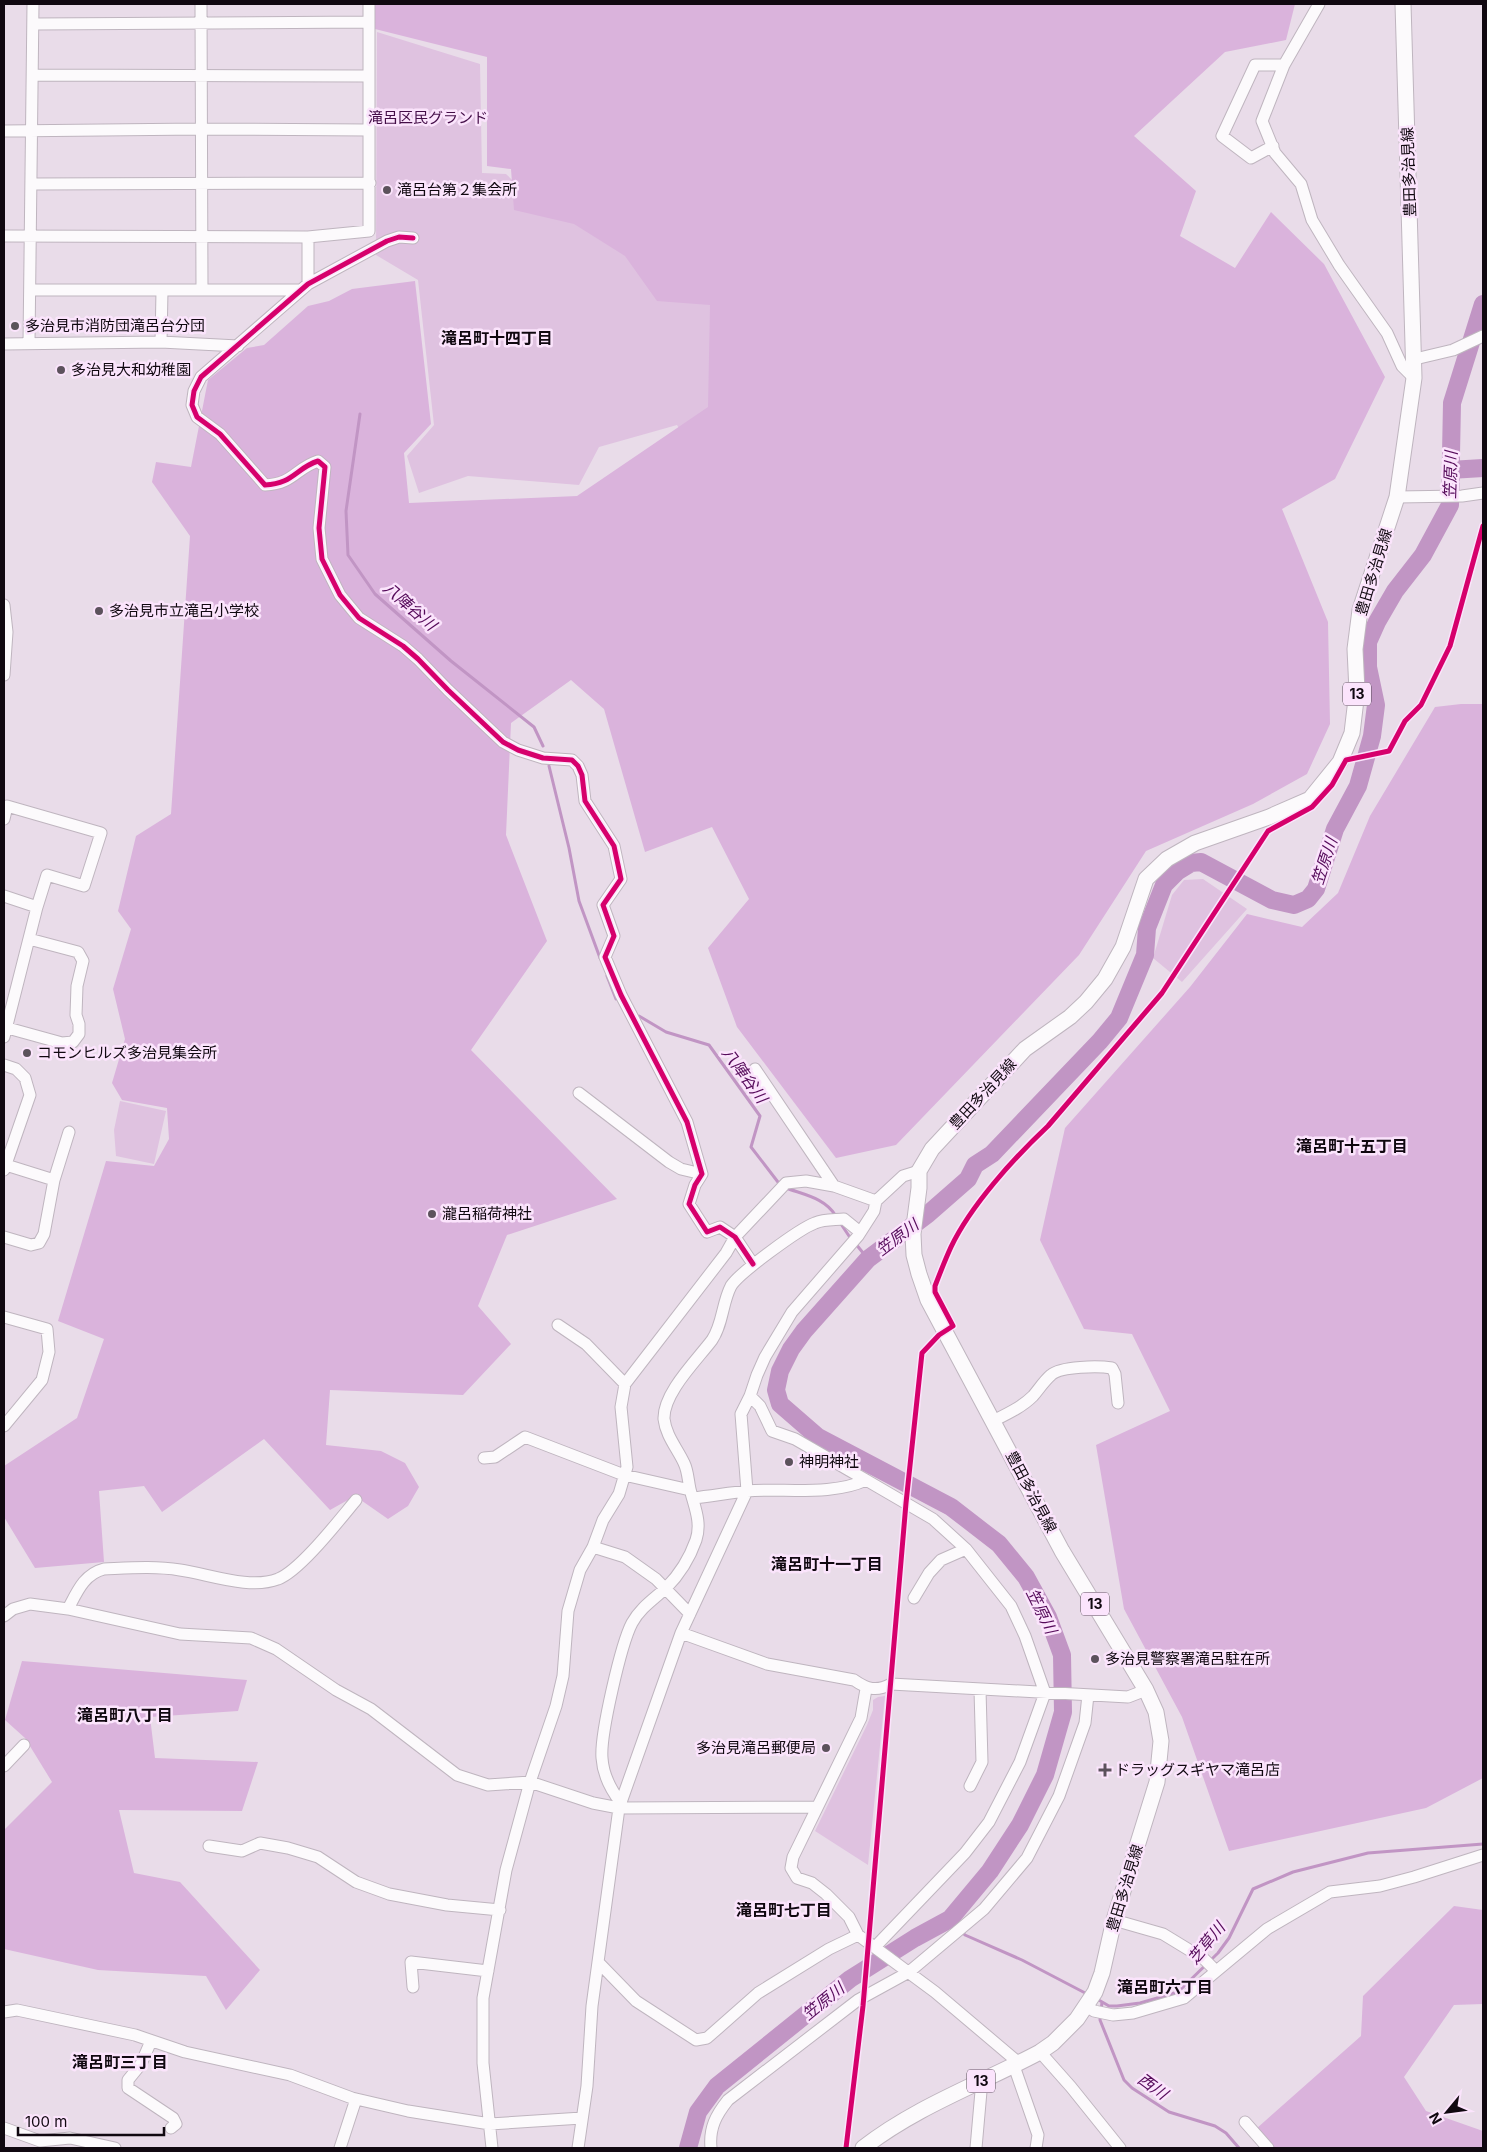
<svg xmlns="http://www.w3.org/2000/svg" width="1487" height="2152" viewBox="0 0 1487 2152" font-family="Inter,'Noto Sans JP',sans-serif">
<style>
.green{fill:#dfc2e0}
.forest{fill:#dab3dc}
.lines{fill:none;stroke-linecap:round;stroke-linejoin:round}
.stream{stroke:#c195c4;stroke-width:3}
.river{stroke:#c195c4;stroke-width:18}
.minor-casing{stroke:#bfb5bf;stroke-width:13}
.major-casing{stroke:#bfb5bf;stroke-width:17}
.minor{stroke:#fcfafc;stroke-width:11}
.major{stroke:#fcfafc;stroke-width:15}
.cycleway-casing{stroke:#fbe4fc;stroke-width:8}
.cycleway{stroke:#d6006c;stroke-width:5}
.poi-dot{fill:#5c525c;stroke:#fbe4fc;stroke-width:2}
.labels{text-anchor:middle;stroke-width:5;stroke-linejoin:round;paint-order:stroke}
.shield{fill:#fbe4fc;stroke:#564a57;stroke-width:1}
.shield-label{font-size:14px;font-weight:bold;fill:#100810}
.park-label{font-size:15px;fill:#430d47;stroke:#fbe4fc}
.street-label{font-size:15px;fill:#100810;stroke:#fbe4fc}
.poi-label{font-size:15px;fill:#100810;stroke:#fbe4fc;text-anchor:start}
.neighbourhood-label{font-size:16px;font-weight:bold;fill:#100810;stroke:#fbe4fc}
.water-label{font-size:16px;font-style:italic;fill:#550a5a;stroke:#fbe4fc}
</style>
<rect width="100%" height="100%" fill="#e9dce9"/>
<!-- green -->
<path class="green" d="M 377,32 L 480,64 L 482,173 L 506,174 L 536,203 L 798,316 L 697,457 L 677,425 L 599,447 L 579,485 L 468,476 L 419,493 L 407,456 L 434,425 L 418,280 L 376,255 Z
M 1203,879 L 1247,909 L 1182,982 L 1153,958 L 1172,895 L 1184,880 Z
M 120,1101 L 166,1111 L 154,1164 L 116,1156 L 114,1130 Z
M 885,1696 L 868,1865 L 815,1831 L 867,1725 L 873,1710 L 873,1700 L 878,1697 Z"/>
<!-- forest -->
<path class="forest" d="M 374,4 L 1295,4 L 1286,40 L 1225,52 L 1134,136 L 1196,191 L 1180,236 L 1235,268 L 1271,212 L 1324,264 L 1385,377 L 1335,479 L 1282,509 L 1328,622 L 1330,724 L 1307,774 L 1253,804 L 1146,851 L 1079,955 L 896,1145 L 836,1158 L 737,1027 L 708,948 L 749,899 L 712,827 L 645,852 L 604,709 L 571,680 L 511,723 L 506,835 L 547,941 L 471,1050 L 617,1199 L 507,1235 L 478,1306 L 511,1344 L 463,1395 L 330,1390 L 326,1445 L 381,1451 L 405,1463 L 419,1487 L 408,1506 L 388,1519 L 355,1496 L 330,1510 L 264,1439 L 162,1512 L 144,1486 L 99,1491 L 104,1562 L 35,1568 L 4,1517 L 4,1466 L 77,1418 L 104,1339 L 58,1321 L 106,1161 L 154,1166 L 169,1139 L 167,1108 L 122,1100 L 112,1083 L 125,1039 L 113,989 L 131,929 L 118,911 L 136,836 L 171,814 L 190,536 L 152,482 L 156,462 L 191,467 L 208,380 L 247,348 L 264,345 L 308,306 L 329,301 L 352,289 L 415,281 L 431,424 L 404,453 L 409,503 L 577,496 L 708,407 L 710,305 L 657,301 L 625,256 L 574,224 L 514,210 L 511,169 L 487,166 L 487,57 L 375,29 Z
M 1461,704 L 1483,704 L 1483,1778 L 1426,1808 L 1229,1851 L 1182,1717 L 1124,1609 L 1096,1445 L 1170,1411 L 1132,1334 L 1084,1329 L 1040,1240 L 1065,1128 L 1190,987 L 1247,914 L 1302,927 L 1338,893 L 1370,816 L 1435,707 Z
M 22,1661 L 247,1680 L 238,1711 L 150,1717 L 155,1758 L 258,1762 L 242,1811 L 119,1810 L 134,1873 L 180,1882 L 260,1970 L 226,2010 L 206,1976 L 98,1970 L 4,1949 L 4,1830 L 52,1782 L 25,1738 L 5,1720 Z
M 1454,1906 L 1483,1910 L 1483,2004 L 1454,2005 L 1404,2077 L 1426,2111 L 1483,2131 L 1483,2148 L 1273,2148 L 1256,2129 L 1361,2036 L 1363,1996 Z"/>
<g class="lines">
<!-- stream -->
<path class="stream" d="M 360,414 L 346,511 L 348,555 L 375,594 L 451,661 L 534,727 L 543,746
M 549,766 L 569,848 L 579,901 L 600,958
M 607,976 L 616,999
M 639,1016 L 666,1032 L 709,1045 L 760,1116 L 751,1147 L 781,1186
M 786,1188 C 805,1195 825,1198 836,1216
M 839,1221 L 851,1239
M 855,1243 L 868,1259
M 950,1919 L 965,1935 L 1022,1960 L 1089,1995
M 1097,1999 L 1109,2006 L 1117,2006 L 1140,2003 L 1178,1992 L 1218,1953 L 1229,1938 L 1253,1889 L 1293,1872 L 1368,1853 L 1483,1844
M 1102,2002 L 1100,2020 L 1124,2080 L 1132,2088 L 1169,2112 L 1215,2126 L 1226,2133 L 1239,2148"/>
<!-- river -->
<path class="river" d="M 1450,470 L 1483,468
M 688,2148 L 698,2112 L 717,2086 L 850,1979 L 915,1938 L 950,1919 L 990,1871 L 1020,1825 L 1045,1775 L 1063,1712 L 1062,1655 L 1048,1617 L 1026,1577 L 999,1544 L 951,1507 L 818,1437 L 780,1404 L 776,1390 L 780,1371 L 791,1349 L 804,1331 L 868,1259 L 928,1214 L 968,1179 L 975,1165 L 992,1154 L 1100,1041 L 1119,1018 L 1145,955 L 1147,928 L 1164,885 L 1178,871 L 1191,863 L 1201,862 L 1272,900 L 1294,905 L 1308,899 L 1316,889 L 1335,829 L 1358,786 L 1372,736 L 1376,705 L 1368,667 L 1368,642 L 1377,622 L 1395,591 L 1423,555 L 1450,505 L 1452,403 L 1483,304"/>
<defs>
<path id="minor" d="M 201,4 L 202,290
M 1319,4 L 1284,65 L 1262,121 L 1275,153 L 1301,184 L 1312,220 L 1339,265 L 1387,333 L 1402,366 L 1414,378
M 34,24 L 369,22
M 34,75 L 369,76
M 4,131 L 200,129 L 368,130
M 1273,146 L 1251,158 L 1222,136 L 1255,65 L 1284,65
M 32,184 L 370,183
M 4,236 L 308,237 L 369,231 L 369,4
M 308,237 L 308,284
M 413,238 L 399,237 L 387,241 L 308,284 L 201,377 L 194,391 L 192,405 L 197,417 L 220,434 L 265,485 C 293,484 296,468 318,461 L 325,467 L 319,528 L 322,559 L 340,595 L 359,618 L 403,646 L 418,659 L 448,690 L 503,742 L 518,750 L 543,758 L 572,760 L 578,766 L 582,775 L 585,801 L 614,846 L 621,879 L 603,905 L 614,936 L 605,957 L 621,995 L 687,1122 L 702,1174 L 695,1185 L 689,1204 L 707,1232 L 720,1227 L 735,1237 L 753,1264
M 30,290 L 301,290
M 161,342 L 162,291
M 29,343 L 33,4
M 4,344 L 161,342 L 238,346
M 1415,359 L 1453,350 L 1483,336
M 1397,497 L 1462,496 L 1483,493
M 4,605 L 7,632 L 4,675
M 4,819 L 7,806 L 101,833 L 84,886 L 47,875 L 37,907
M 4,896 L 37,907 L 4,1037
M 4,1027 L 62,1043 L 73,1042 L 79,1034 L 79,1024 L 76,1015 L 77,986 L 83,961 L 78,952 L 29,939
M 4,1065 L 16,1069 L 25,1078 L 30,1095 L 4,1170
M 755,1069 L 834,1186
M 579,1093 L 669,1162 L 681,1169 L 702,1174
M 6,1165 L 54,1180
M 4,1237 L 31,1245 L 39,1243 L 44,1234 L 54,1180 L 69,1132
M 4,1317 L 47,1329 L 49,1352 L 42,1380 L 4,1426
M 558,1325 L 586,1344 L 625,1384
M 750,1396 L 760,1406 L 772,1431 L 795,1439 L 866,1480
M 993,1421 C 1007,1414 1022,1407 1033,1396 C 1039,1389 1044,1381 1051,1375 C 1061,1366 1099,1366 1112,1368 L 1115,1374 L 1118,1403
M 484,1458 L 495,1457 L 525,1437 L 624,1475 L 690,1490
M 693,1498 C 711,1496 729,1493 747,1491 C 783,1488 833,1496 866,1480 L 933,1519 L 966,1549 L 1011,1606 L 1025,1636 L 1045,1693 L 1020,1762 L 989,1822 L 965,1853 L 875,1947
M 593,1547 L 625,1557 L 656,1579 L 690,1614
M 914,1598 L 929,1573 L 941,1560 L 966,1549
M 68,1609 C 77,1592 84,1574 104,1569 C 129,1568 155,1566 180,1570 C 209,1574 250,1590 278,1579 C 300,1571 340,1519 356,1500
M 4,1616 L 13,1609 L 30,1604 L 68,1609 L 180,1634 L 251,1638 L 276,1649 L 336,1690 L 371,1709 L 457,1775 L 488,1785 L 530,1782 L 593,1803 L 619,1808 L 816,1807
M 681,1633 L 767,1664 L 854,1680 C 867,1689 876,1692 891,1684 L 1128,1697 L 1146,1690
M 866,1689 L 861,1718 L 793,1857 L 791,1868 L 797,1878 L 812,1883 L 826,1894 L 849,1917 L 858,1935 L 935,1992 L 1019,2063
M 4,1766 L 24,1745
M 970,1786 L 982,1762 L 980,1690
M 621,1803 C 611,1790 603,1775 602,1758 C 600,1735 621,1644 632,1623 C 640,1608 654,1599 666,1588 C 679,1575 690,1557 696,1540 C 702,1522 694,1506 690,1489 C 688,1480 688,1471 684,1463 C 677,1448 666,1436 664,1419 C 663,1393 697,1360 712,1340 C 723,1324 722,1303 731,1286 C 739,1273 799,1229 815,1223 C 824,1219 834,1220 844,1219 L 860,1232
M 209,1846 L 242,1851 L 260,1843 L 288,1848 L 318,1857 L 356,1882 L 389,1894 L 447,1905 L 500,1910
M 1114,1920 L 1163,1934 L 1204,1959 L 1216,1971
M 599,1963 L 636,2001 L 696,2040 L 707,2038 L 758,1993 L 829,1949 L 858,1935
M 413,1987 L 411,1962 L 488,1971
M 1086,2006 L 1094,2011 L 1113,2015 L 1133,2013 L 1184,1998 L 1267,1929 L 1330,1892 L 1380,1886 L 1414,1877 L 1483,1855
M 4,2012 L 17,2010 L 135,2035 L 185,2052 L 290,2075 L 352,2098 L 408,2111 L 490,2124 L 582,2118
M 151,2041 L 141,2064 L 128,2080 L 128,2088 L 173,2118 L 176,2124 L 171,2128
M 1040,2052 L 1071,2087 L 1120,2148
M 1014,2066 L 1038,2135 L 1036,2148
M 1245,2122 L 1268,2148
M 4,2128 L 40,2141 L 70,2138 L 115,2148
M 340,2148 L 356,2099
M 492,2148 L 483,2063 L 483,1998 L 506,1870 L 530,1782 L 556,1706 L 563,1676 L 568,1611 L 580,1570 L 593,1547 L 603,1520 L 619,1494 L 627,1467 L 621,1407 L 625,1384 L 726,1253 L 735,1237 L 786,1183 L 806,1181 L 834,1186 L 876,1201
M 578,2148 L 587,2086 L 592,2006 L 619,1808 L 681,1633 L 747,1491 L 741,1414 L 750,1396 L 757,1375 L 765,1357 L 792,1312 L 858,1236 L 874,1211 L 876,1201 L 903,1176 L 919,1171
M 711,2148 C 709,2128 716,2115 728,2100 L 858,2000 L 909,1972 L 984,1909 L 1027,1858 L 1059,1796 L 1085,1723 L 1088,1695
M 976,2148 L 982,2080"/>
<path id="major" d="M 863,2148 C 917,2106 980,2084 1040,2052 L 1053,2043 L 1077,2019 L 1095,1992 L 1102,1973 L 1114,1920 L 1157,1782 L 1161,1741 L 1156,1712 L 1146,1690 L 1062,1551 L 928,1300 L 919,1274 L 914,1255 L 913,1234 L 919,1188 L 919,1171 L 932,1149 L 1025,1049 L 1070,1017 L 1086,1002 L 1105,979 L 1123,947 L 1146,879 L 1167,859 L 1195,843 L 1269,817 L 1310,799 L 1340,762 L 1352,733 L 1357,691 L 1355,649 L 1360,610 L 1397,497 L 1414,378 L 1403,4"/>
</defs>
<!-- minor casing -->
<use href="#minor" class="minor-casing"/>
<!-- major casing -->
<use href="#major" class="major-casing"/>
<!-- minor -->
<use href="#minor" class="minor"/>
<!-- major -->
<use href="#major" class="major"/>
<defs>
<path id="cycleway" d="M 413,238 L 399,237 L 387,241 L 308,284 L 201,377 L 194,391 L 192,405 L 197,417 L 220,434 L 265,485 C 293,484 296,468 318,461 L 325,467 L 319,528 L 322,559 L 340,595 L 359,618 L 403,646 L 418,659 L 448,690 L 503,742 L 518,750 L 543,758 L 572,760 L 578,766 L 582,775 L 585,801 L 614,846 L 621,879 L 603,905 L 614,936 L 605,957 L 621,995 L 687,1122 L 702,1174 L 695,1185 L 689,1204 L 707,1232 L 720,1227 L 735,1237 L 753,1264
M 846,2148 L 863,2006 L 906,1503 L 922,1353 L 939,1335 L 953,1326 L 935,1292 L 935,1286 C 940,1273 945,1260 951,1247 C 971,1205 1014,1158 1048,1126 L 1162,993 L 1268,831 L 1312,807 L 1332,785 L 1346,760 L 1389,751 L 1405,721 L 1421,705 L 1450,646 L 1483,526"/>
</defs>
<!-- cycleway casing -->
<use href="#cycleway" class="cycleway-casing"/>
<!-- cycleway -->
<use href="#cycleway" class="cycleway"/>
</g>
<!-- markers -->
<g class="poi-dot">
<circle cx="387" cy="190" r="5"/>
<circle cx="15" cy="326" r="5"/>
<circle cx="61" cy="370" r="5"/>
<circle cx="99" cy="611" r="5"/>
<circle cx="27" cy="1053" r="5"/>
<circle cx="432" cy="1214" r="5"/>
<circle cx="789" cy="1462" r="5"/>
<circle cx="1095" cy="1659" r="5"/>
<circle cx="826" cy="1748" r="5"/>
<path d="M1102.5 1762.5h5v5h5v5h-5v5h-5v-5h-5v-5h5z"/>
</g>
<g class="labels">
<!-- shield labels -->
<g class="shield">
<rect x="1343" y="682.5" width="28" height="23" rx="4"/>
<rect x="1081" y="1592.5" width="28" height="23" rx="4"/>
<rect x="967" y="2069.5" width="28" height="23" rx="4"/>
</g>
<g class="shield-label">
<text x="1357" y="699">13</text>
<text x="1095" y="1609">13</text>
<text x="981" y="2086">13</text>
</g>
<!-- park labels -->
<g class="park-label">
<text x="428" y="123">滝呂区民グランド</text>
</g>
<!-- street labels -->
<g class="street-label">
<text transform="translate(1409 172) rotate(-92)" y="5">豊田多治見線</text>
<text transform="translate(1374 572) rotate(-73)" y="5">豊田多治見線</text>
<text transform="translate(983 1094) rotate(-47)" y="5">豊田多治見線</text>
<text transform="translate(1031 1492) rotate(62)" y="5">豊田多治見線</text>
<text transform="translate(1125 1888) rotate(-73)" y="5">豊田多治見線</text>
</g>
<!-- poi labels -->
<g class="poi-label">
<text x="397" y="195">滝呂台第２集会所</text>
<text x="25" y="331">多治見市消防団滝呂台分団</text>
<text x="71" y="375">多治見大和幼稚園</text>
<text x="109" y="616">多治見市立滝呂小学校</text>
<text x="37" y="1058">コモンヒルズ多治見集会所</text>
<text x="442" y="1219">瀧呂稲荷神社</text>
<text x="799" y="1467">神明神社</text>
<text x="1105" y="1664">多治見警察署滝呂駐在所</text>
<text x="816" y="1753" text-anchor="end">多治見滝呂郵便局</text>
<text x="1115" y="1775">ドラッグスギヤマ滝呂店</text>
</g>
<!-- neighbourhood labels -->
<g class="neighbourhood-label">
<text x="497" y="344">滝呂町十四丁目</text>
<text x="1352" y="1152">滝呂町十五丁目</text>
<text x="827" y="1570">滝呂町十一丁目</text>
<text x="125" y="1721">滝呂町八丁目</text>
<text x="784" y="1916">滝呂町七丁目</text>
<text x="1165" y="1993">滝呂町六丁目</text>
<text x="120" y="2068">滝呂町三丁目</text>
</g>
<!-- water labels -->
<g class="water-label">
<text transform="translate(1450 475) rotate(-88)" y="6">笠原川</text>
<text transform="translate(410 606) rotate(41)" y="6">八陣谷川</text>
<text transform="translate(1324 861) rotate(-72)" y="6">笠原川</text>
<text transform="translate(745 1075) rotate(54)" y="6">八陣谷川</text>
<text transform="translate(897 1237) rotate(-37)" y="6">笠原川</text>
<text transform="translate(1042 1611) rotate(64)" y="6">笠原川</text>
<text transform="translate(1206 1943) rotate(-51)" y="6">芝草川</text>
<text transform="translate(823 2001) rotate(-39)" y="6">笠原川</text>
<text transform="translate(1153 2086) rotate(36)" y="6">西川</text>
</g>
</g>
<!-- border -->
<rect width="1487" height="2152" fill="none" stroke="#100810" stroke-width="10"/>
<!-- north arrow -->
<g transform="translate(1447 2112) rotate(241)" stroke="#fbe4fc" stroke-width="4" paint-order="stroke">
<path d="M0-4L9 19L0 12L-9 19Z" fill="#100810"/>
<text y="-8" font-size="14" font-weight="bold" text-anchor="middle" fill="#100810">N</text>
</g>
<!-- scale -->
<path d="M18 2127v8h146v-8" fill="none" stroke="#100810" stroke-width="2.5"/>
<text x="25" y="2127" font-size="15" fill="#100810" stroke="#fbe4fc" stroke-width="4" paint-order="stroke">100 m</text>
</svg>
